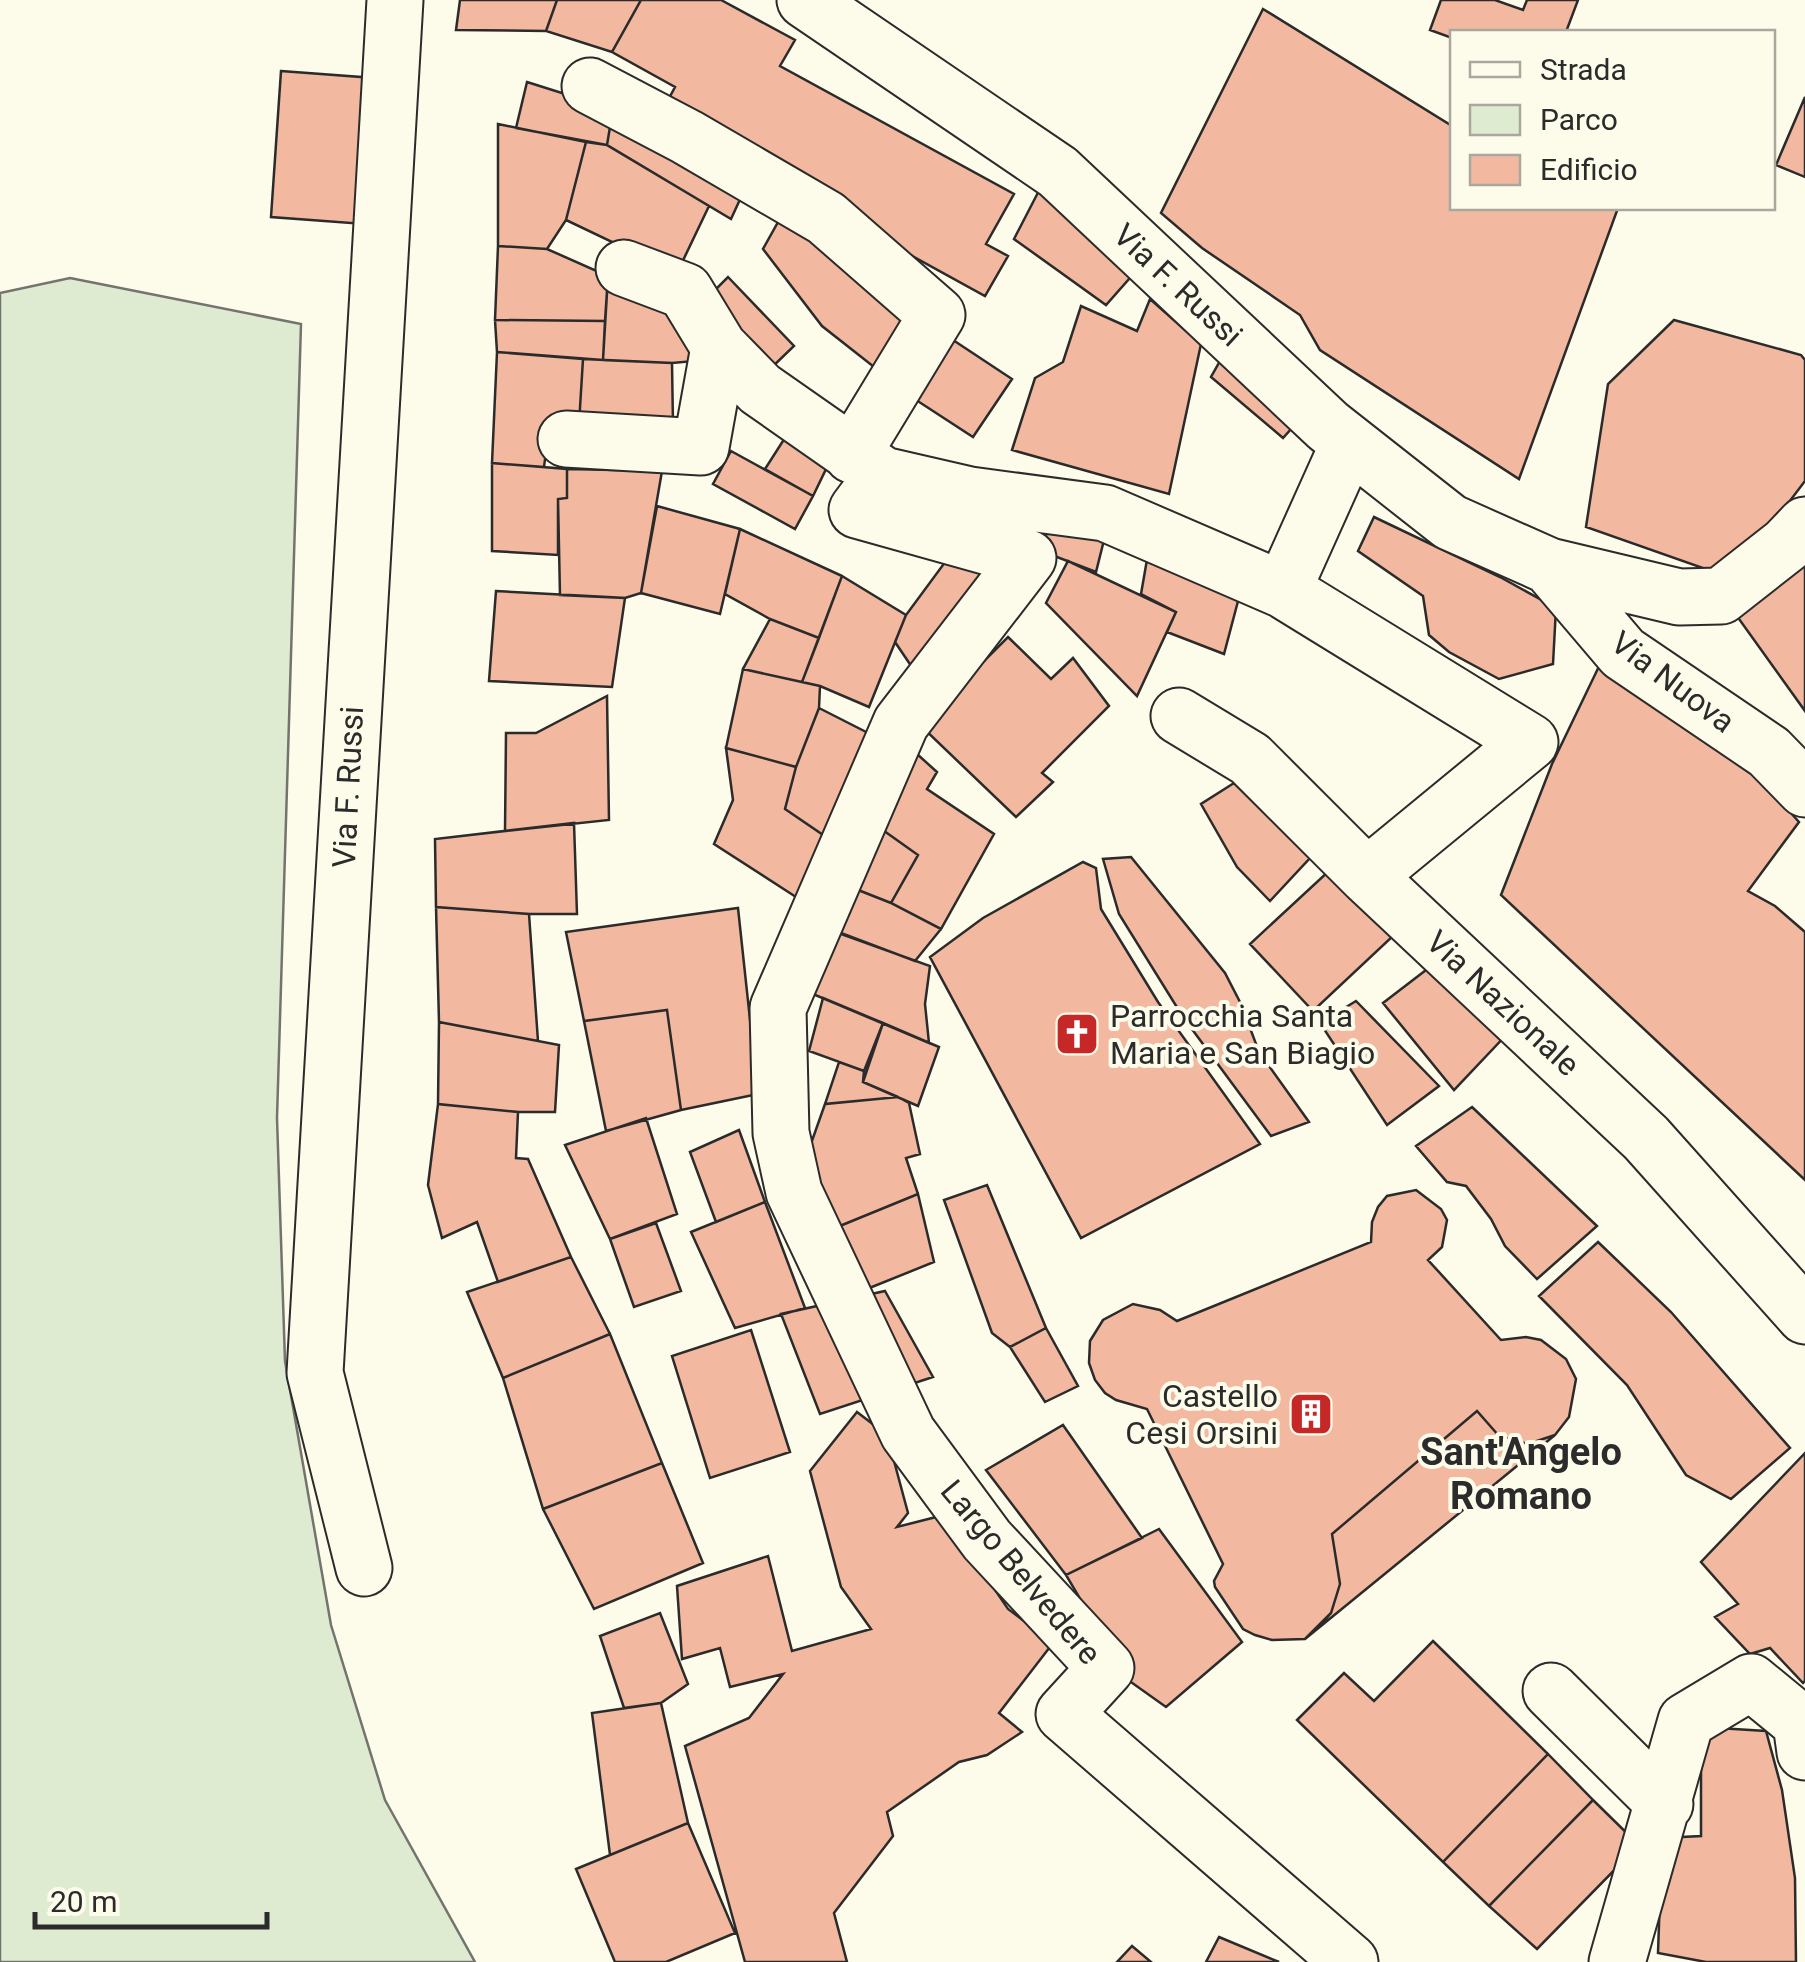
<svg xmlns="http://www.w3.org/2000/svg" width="1805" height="1962" viewBox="0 0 1805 1962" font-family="Roboto,sans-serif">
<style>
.green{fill:#deebd1;stroke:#74746e;stroke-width:2.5}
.building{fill:#f2b8a0;stroke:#2b2b2b;stroke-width:2.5}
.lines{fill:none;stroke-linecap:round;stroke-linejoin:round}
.minor-casing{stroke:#2b2b2b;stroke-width:59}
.minor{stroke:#fdfbea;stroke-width:55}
.labels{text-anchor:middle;stroke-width:8;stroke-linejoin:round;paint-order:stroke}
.street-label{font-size:32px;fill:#2b2b2b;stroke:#fdfbea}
.poi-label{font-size:32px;fill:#2b2b2b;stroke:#fdfbea;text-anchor:start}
.quarter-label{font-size:38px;font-weight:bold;fill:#2b2b2b;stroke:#fdfbea}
</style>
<rect width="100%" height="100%" fill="#fdfbea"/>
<!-- green -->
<path class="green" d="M 70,278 L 301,324 L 277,1118 L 285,1361 L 331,1625 L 385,1800 L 475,1962 L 0,1962 L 0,293 Z"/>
<!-- building -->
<path class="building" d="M 460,0 L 557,0 L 546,31 L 456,30 Z
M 557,0 L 641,0 L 612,52 L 546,31 Z
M 641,0 L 721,0 L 795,40 L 780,66 L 1014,194 L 986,244 L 1008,256 L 985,296 L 659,117 L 675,87 L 612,52 Z
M 1441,0 L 1495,0 L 1523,10 L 1527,0 L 1578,0 L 1566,32 L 1452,32 L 1452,38 L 1430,30 Z
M 1263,9 L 1452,126 L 1452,208 L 1618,208 L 1519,479 L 1320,350 L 1300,315 L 1202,248 L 1161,213 Z
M 281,71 L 374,78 L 364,224 L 271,217 Z
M 527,82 L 613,109 L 607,145 L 516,128 Z
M 1805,97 L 1805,177 L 1776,165 Z
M 613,109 L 748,182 L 731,219 L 607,145 Z
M 498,124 L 586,142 L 566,220 L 547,249 L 498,246 Z
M 586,142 L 607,145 L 709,206 L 677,273 L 566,220 Z
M 1045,179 L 1136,271 L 1106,305 L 1014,239 Z
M 787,206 L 923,322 L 888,378 L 822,326 L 763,249 Z
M 498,246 L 547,249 L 608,276 L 605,321 L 495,320 Z
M 608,276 L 680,304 L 695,361 L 672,363 L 603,360 Z
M 728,277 L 794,346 L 768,371 L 702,303 Z
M 1150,299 L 1201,344 L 1169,494 L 1012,450 L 1035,378 L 1063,362 L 1081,306 L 1137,331 Z
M 495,320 L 605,321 L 603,360 L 497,352 Z
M 1674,320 L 1801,355 L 1805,360 L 1805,481 L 1742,564 L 1714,572 L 1586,527 L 1608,384 Z
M 953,340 L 1012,379 L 973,437 L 913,398 Z
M 1229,345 L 1300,419 L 1283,438 L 1211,377 Z
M 497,352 L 583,359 L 579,424 L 550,423 L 544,467 L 492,463 Z
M 583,359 L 672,363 L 673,425 L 579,424 Z
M 790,430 L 828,465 L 813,496 L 765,469 Z
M 731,451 L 813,496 L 795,529 L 713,484 Z
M 492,463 L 567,469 L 567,498 L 558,499 L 558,555 L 492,551 Z
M 567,469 L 662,471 L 641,593 L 625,598 L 560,595 L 558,499 L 567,498 Z
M 657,506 L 740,529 L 720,614 L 641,593 Z
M 1031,511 L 1107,528 L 1096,572 L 1023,544 Z
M 1374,517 L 1500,577 L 1556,608 L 1553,664 L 1499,679 L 1449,652 L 1429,635 L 1423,596 L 1358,551 Z
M 740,529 L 842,576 L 819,638 L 770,619 L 725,594 Z
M 1149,548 L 1242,586 L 1224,654 L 1167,632 L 1176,612 L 1141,594 Z
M 1805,548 L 1805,711 L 1734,612 Z
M 954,550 L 994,570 L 918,676 L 895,642 L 906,615 Z
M 1068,561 L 1176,612 L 1137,696 L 1046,603 Z
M 842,576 L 906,615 L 869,707 L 820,686 L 802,682 Z
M 496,591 L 625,598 L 612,687 L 489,681 Z
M 770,619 L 819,638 L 802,682 L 743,669 Z
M 1008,637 L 1051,679 L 1073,658 L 1109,706 L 1042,773 L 1053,782 L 1016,817 L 920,725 Z
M 1603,658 L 1736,752 L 1799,822 L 1748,891 L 1775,906 L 1805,932 L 1805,1180 L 1501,895 L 1552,764 Z
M 743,669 L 820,686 L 819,708 L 796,767 L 726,748 Z
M 607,696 L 609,820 L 505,831 L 506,733 L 536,733 Z
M 819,708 L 874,736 L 826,837 L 785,809 L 796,767 Z
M 907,745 L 937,772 L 927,789 L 994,834 L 941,929 L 891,903 L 918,855 L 873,823 Z
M 726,748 L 796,767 L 785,809 L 826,837 L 796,897 L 714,844 L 733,800 Z
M 1234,783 L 1310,858 L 1270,901 L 1237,867 L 1201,804 Z
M 574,823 L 577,914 L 529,914 L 436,907 L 435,839 Z
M 873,823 L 918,855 L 891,903 L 848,886 Z
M 1131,857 L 1225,973 L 1241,1004 L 1259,1052 L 1309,1122 L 1271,1136 L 1183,1017 L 1119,914 L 1103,859 Z
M 1083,862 L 1096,868 L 1101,909 L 1158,1002 L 1260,1144 L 1081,1238 L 930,957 L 983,918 Z
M 1331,869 L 1393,936 L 1313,1011 L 1250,944 Z
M 848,886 L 891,903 L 941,929 L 915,961 L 833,930 Z
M 436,907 L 529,914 L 538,1041 L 439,1022 Z
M 738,908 L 758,1094 L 681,1110 L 667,1010 L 584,1021 L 566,932 Z
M 819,926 L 930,966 L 925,1004 L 929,1043 L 801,989 Z
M 1443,957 L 1508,1033 L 1454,1090 L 1383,1003 Z
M 823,998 L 883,1023 L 864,1071 L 809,1051 Z
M 1356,1001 L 1439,1086 L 1387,1125 L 1320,1023 Z
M 667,1010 L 681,1110 L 606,1131 L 584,1021 Z
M 439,1022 L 559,1045 L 555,1112 L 518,1112 L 438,1104 Z
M 883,1023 L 939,1047 L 918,1106 L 863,1082 Z
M 839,1062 L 864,1071 L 863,1082 L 898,1097 L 825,1104 Z
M 898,1097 L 909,1103 L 920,1154 L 906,1158 L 918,1194 L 830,1230 L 808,1152 L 825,1104 Z
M 438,1104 L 518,1112 L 516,1158 L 528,1159 L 571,1257 L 498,1282 L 477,1222 L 442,1238 L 428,1185 Z
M 1472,1107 L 1597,1226 L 1537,1279 L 1505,1246 L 1491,1219 L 1466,1186 L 1447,1182 L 1416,1146 Z
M 646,1118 L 677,1214 L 610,1239 L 565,1145 Z
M 739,1130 L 765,1202 L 716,1222 L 690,1152 Z
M 987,1185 L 1046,1328 L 1010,1347 L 992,1333 L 944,1200 Z
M 1416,1190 L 1441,1209 L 1447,1220 L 1442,1247 L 1428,1260 L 1501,1340 L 1526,1337 L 1541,1340 L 1566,1359 L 1576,1379 L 1569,1417 L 1555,1435 L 1528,1444 L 1499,1436 L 1477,1411 L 1332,1534 L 1340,1584 L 1331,1613 L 1319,1627 L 1305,1639 L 1272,1640 L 1255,1635 L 1243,1629 L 1215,1587 L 1214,1581 L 1223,1564 L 1147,1409 L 1116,1400 L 1105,1393 L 1095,1380 L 1089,1363 L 1090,1341 L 1103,1320 L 1133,1304 L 1160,1310 L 1177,1321 L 1371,1242 L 1372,1222 L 1378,1207 L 1387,1196 Z
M 918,1194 L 934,1262 L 852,1295 L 830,1230 Z
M 765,1202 L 805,1308 L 735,1328 L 691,1232 Z
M 656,1223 L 681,1291 L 634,1307 L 610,1239 Z
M 1598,1242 L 1671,1312 L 1790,1448 L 1731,1499 L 1686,1475 L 1627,1385 L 1539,1296 Z
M 571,1257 L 610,1334 L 503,1378 L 467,1292 Z
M 885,1291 L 933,1377 L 820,1414 L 781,1314 Z
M 1046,1328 L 1078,1386 L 1045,1402 L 1010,1347 Z
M 751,1330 L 790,1452 L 710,1478 L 672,1356 Z
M 610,1334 L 662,1463 L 543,1509 L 503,1378 Z
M 1477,1411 L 1499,1436 L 1528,1444 L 1555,1435 L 1305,1639 L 1331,1613 L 1340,1584 L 1332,1534 Z
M 857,1412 L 887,1435 L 908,1513 L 897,1527 L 944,1515 L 1008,1609 L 1053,1643 L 999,1713 L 1022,1732 L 987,1755 L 959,1762 L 887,1812 L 893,1836 L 834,1913 L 847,1962 L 745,1962 L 685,1746 L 749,1718 L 783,1674 L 730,1687 L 720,1648 L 682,1659 L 677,1586 L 768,1556 L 792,1651 L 871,1629 L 841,1587 L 810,1471 Z
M 1063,1425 L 1142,1538 L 1066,1575 L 986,1470 Z
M 1805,1453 L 1805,1681 L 1803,1683 L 1770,1648 L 1750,1654 L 1715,1617 L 1738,1604 L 1701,1562 Z
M 662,1463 L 703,1563 L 594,1609 L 543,1509 Z
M 1159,1529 L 1242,1642 L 1166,1707 L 1128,1680 L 1066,1575 Z
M 660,1613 L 688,1684 L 661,1703 L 624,1708 L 600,1636 Z
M 1433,1641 L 1548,1754 L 1443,1862 L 1297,1720 L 1344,1673 L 1374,1701 Z
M 661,1703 L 688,1823 L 610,1855 L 592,1713 Z
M 1701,1727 L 1766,1731 L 1782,1790 L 1795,1878 L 1796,1962 L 1706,1962 L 1658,1953 L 1662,1838 L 1701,1836 Z
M 1548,1754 L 1593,1800 L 1489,1906 L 1443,1862 Z
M 1593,1800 L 1639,1845 L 1537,1949 L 1489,1906 Z
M 688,1823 L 735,1933 L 666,1962 L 615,1962 L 576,1869 Z
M 1219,1937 L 1279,1962 L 1206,1962 Z
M 1132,1946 L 1151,1962 L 1117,1962 Z"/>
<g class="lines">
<defs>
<path id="minor" d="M 805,0 L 1058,172 L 1328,426 L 1450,522 L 1549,566 L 1679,597 L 1721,596 L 1786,545 L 1805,525
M 590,86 L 687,137 L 826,218 L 937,315 L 852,455
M 624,268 L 685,291 L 719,347 L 760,389 L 883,475 L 970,495 L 1105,513 L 1283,590
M 566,439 L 701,447 L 719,347
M 1349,443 L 1283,590 L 1530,742 L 1367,876
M 883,475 L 857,510 L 1028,558 L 901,723 L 778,1008 L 781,1133 L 794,1192 L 908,1433 L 987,1540 L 1106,1668 L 1064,1714 L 1350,1962
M 1549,566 L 1623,653 L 1769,752 L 1805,789
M 1179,716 L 1250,759 L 1367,876 L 1646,1138 L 1805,1316
M 364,1568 L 315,1373 L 395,0
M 1551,1691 L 1665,1804
M 1617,1962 L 1686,1721 L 1751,1682 L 1801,1723 L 1805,1752"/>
</defs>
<!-- minor casing -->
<use href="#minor" class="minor-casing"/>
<!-- minor -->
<use href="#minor" class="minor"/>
</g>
<!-- icons -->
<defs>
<symbol id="church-square" viewBox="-11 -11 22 22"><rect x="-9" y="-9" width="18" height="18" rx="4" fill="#c62828" stroke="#fdfbea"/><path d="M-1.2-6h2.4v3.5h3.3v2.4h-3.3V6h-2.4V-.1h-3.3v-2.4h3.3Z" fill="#fff"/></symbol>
<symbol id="building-square" viewBox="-11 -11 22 22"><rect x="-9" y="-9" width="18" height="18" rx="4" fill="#c62828" stroke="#fdfbea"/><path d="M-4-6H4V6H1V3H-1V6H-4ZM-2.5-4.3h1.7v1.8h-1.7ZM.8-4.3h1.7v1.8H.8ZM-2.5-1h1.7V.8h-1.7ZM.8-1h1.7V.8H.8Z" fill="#fff"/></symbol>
</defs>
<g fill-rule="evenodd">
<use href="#church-square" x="1052" y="1009" width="50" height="50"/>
<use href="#building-square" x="1286" y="1389" width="50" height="50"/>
</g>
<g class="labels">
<!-- street labels -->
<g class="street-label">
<text transform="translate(1178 285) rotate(43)" y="11">Via F. Russi</text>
<text transform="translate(1673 682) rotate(37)" y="11">Via Nuova</text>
<text transform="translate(348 787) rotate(-87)" y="11">Via F. Russi</text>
<text transform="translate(1503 1003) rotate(43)" y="11">Via Nazionale</text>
<text transform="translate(1021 1572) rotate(50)" y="11">Largo Belvedere</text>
</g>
<!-- poi labels -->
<g class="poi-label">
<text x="1110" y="1027">Parrocchia Santa<tspan x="1110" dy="37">Maria e San Biagio</tspan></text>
<text x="1278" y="1407" text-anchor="end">Castello<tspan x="1278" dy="37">Cesi Orsini</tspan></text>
</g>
<!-- quarter labels -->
<g class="quarter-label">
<text x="1521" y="1465">Sant'Angelo<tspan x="1521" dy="44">Romano</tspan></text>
</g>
</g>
<!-- legend -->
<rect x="1450" y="30" width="325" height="180" fill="#fdfbea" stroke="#a9a89e" stroke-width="2.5"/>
<rect x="1470" y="62" width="50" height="15" fill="#fdfbea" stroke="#a9a89e" stroke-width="2.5"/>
<text x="1540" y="80" font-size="30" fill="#2b2b2b">Strada</text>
<rect x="1470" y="105" width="50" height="30" fill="#deebd1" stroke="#a9a89e" stroke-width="2.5"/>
<text x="1540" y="130" font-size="30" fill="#2b2b2b">Parco</text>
<rect x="1470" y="155" width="50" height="30" fill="#f2b8a0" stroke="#a9a89e" stroke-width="2.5"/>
<text x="1540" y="180" font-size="30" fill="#2b2b2b">Edificio</text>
<!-- scale -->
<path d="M35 1912v15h232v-15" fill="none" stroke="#2b2b2b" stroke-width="5"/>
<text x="50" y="1912" font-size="30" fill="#2b2b2b" stroke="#fdfbea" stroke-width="8" paint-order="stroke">20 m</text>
</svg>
